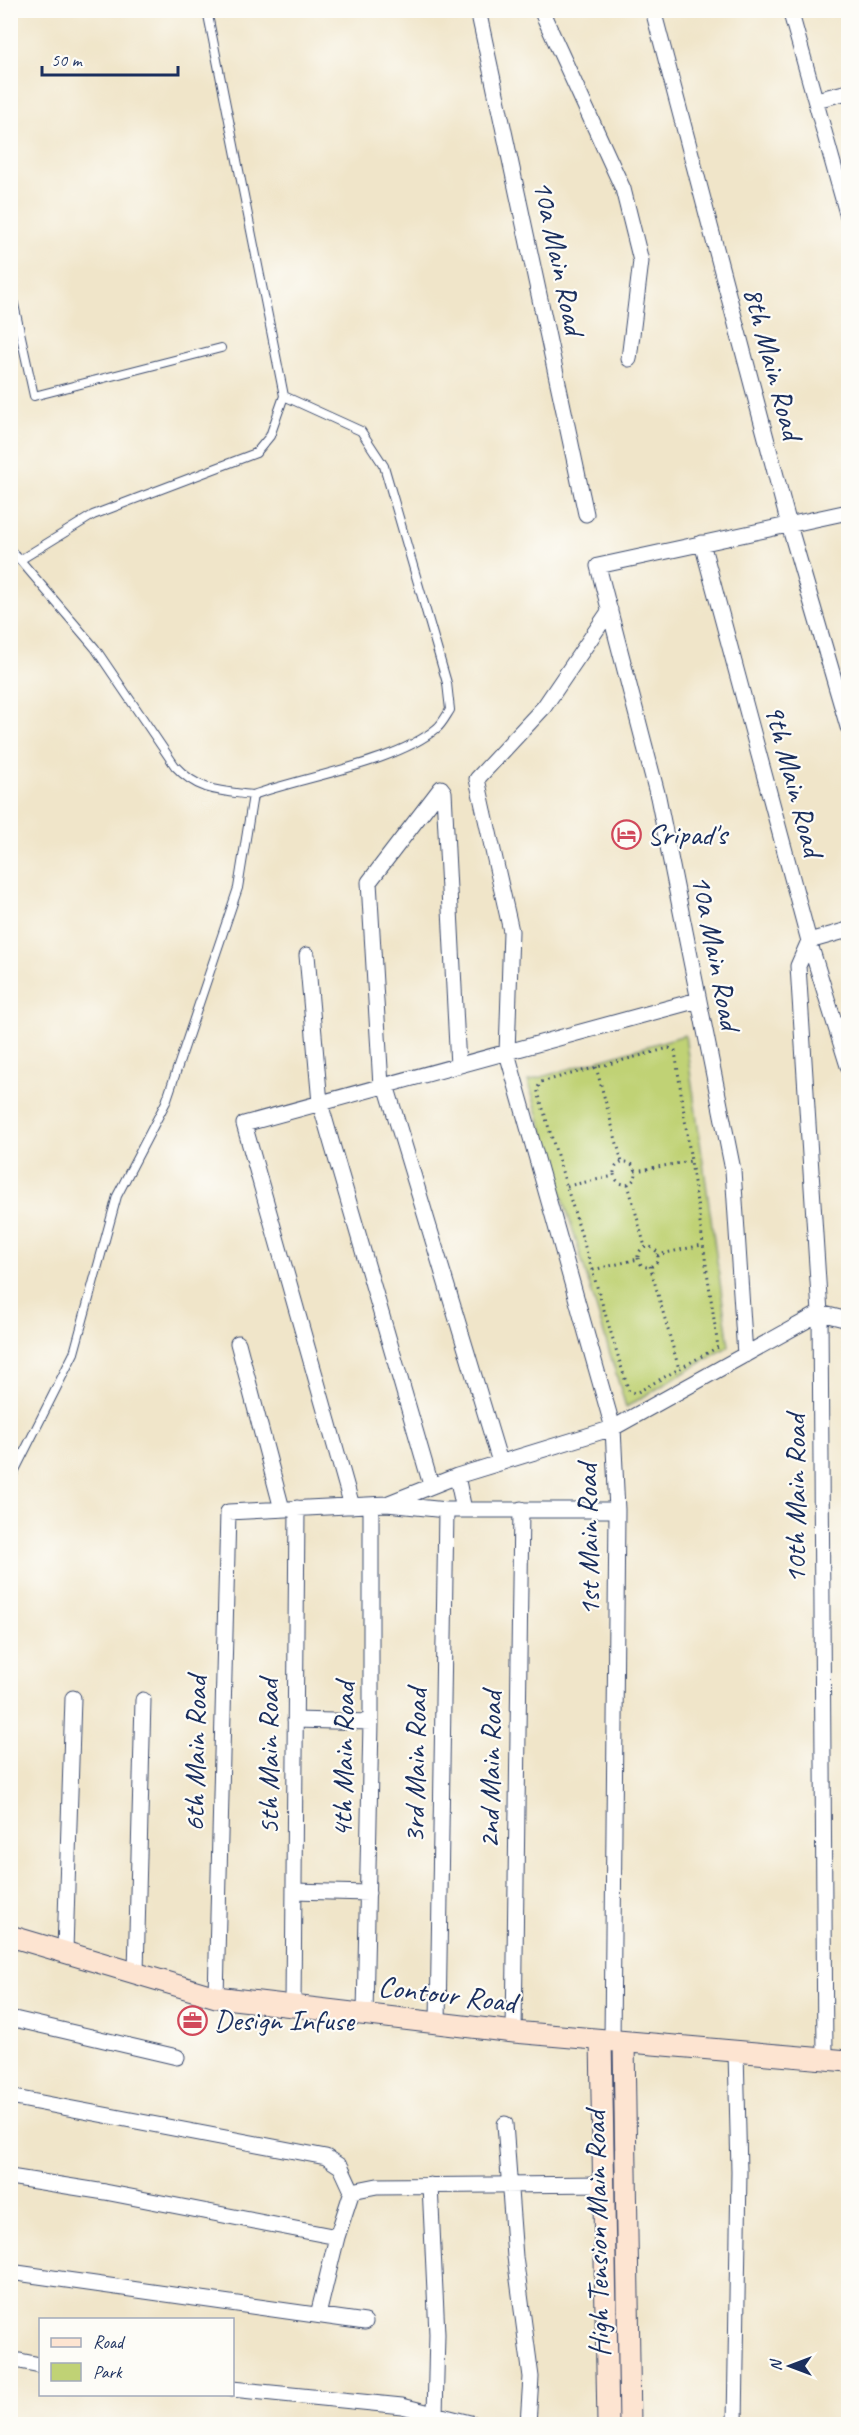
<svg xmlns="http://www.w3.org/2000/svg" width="859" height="2435" viewBox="0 0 859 2435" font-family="Caveat,sans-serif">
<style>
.green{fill:#c0d275;stroke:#6e806a;stroke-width:1.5}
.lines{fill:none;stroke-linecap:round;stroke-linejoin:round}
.lane-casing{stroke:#3b4a6e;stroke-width:10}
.street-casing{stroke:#3b4a6e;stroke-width:17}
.secondary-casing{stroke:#3b4a6e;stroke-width:23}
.path{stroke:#3b4a6e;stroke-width:3;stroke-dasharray:1.5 4.5;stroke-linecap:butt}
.lane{stroke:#fff;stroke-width:8}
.street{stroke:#fff;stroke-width:15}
.secondary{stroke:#fde4d1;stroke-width:21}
.labels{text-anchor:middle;stroke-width:4.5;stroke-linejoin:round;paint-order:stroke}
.street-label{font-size:30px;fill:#1b2f5e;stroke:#fdfcf7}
.poi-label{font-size:30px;fill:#1b2f5e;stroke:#fdfcf7;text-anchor:start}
</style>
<rect width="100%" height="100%" fill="#fdfcf7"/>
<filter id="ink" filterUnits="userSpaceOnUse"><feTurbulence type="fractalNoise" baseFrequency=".0167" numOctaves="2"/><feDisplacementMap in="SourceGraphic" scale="12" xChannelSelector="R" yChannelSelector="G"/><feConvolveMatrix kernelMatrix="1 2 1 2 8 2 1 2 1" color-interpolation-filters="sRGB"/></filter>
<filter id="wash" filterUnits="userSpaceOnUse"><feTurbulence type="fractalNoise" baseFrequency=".008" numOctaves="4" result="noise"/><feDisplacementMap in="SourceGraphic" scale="24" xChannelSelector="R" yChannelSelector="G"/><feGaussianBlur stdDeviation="1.35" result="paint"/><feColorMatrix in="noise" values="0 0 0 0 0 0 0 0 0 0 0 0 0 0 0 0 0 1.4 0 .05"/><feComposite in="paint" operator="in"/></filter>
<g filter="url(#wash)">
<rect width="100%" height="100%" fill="#f0e5c9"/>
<!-- green -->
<path class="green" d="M 685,1035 L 729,1346 L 626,1407 L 528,1081 Z"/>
</g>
<g filter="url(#ink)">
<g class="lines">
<defs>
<path id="lane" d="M 207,10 L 284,396 L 270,436 L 256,453 L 93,515 L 20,560 L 95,648 L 175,766 C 199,792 221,791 253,795
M 10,13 L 12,10
M 10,286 L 34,396 L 221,348
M 10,550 L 20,560
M 10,1480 L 74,1353 L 117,1196 L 166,1102 L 238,888 L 253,795 C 306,776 396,763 437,728 C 442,724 446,716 450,710 L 447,683 L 384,466 L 361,431 L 284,396"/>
<path id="street" d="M 478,10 L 586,514
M 541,10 L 623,189 L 641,261 L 629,359
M 653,10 L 789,525 L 848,727
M 790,10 L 848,217
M 816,100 L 848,92
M 702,543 L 809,941 L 848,1066
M 610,610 L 544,707 L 477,779 L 511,931 L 507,1053 L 613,1428 L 617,1510 L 612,2042
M 307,955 L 320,1103 L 431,1485
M 386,1085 L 500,1462
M 381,1086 L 369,882 L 441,788 L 444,792 L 458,1066
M 820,1313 L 848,1320
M 238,1343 L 282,1509
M 745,1355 L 733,1170 L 658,797 L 598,566 L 848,512
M 457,1476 L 464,1510
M 389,1503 L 457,1476 L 613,1428 L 820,1313
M 352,1506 L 244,1124 L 698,1000
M 295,1720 L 371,1722
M 294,1891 L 368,1893
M 65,1950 L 73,1698
M 136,1972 L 143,1700
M 216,1997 L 228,1512 L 387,1504 L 446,1510 L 617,1510
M 293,2006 L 297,1508
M 365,2014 L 371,1722 L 371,1506
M 10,2018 L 177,2057
M 438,2023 L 446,1510
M 514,2032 L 521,1509
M 825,2059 L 820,1313 L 798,966 L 809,941 L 848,930
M 10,2097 L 326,2157 L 341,2167 L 352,2191
M 505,2124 L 515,2257 L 531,2377 L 528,2424
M 10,2177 L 105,2192 L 337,2237
M 430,2185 L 437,2334 L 435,2415
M 10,2272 L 365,2322
M 318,2315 L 337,2237 L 352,2191 L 377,2186 L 605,2184
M 10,2359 L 40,2365
M 232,2389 L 402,2406 L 474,2424
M 735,2424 L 739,2171 L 736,2052"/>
<path id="secondary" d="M 10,1936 L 216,1997 L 514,2032 L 848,2061
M 601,2040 L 608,2424
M 624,2043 L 630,2424"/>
</defs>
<!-- lane casing -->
<use href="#lane" class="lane-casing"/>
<!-- street casing -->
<use href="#street" class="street-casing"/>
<!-- secondary casing -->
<use href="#secondary" class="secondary-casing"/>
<!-- path -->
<path class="path" d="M 669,1048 L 675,1051 L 718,1347 L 636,1393 L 629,1392 L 537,1089 L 541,1082 Z
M 596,1067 L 622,1162
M614 1173a11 11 0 1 1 22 0a11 11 0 1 1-22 0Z
M 635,1171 L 691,1161
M 628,1184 L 645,1247
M 567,1186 L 614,1176
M638 1257a10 10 0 1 1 20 0a10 10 0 1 1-20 0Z
M 657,1255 L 702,1245
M 650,1266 L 679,1369
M 593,1270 L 638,1259"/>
<!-- lane -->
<use href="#lane" class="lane"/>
<!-- street -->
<use href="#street" class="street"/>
<!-- secondary -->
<use href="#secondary" class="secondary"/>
</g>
</g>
<!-- icons -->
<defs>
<symbol id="hotel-ring" viewBox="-11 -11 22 22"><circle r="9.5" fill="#fdfcf7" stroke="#d1495b" stroke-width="1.5"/><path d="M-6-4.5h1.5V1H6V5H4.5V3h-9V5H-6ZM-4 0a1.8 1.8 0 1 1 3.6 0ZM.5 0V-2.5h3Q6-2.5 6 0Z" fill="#d1495b"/></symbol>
<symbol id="office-ring" viewBox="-11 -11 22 22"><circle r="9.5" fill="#fdfcf7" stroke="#d1495b" stroke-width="1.5"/><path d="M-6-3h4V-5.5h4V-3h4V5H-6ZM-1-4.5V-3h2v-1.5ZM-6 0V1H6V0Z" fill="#d1495b"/></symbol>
</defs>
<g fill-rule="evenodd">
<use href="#hotel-ring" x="610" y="818" width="33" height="33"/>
<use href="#office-ring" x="176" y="2004" width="33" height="33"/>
</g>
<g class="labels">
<!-- street labels -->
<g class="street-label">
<text transform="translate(559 257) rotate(78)" y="10">10a Main Road</text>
<text transform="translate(773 363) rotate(75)" y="10">8th Main Road</text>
<text transform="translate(794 780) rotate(75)" y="10">9th Main Road</text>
<text transform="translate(716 952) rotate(79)" y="10">10a Main Road</text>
<text transform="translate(795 1499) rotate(-90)" y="10">10th Main Road</text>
<text transform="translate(588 1540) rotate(-91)" y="10">1st Main Road</text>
<text transform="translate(195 1754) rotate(-89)" y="10">6th Main Road</text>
<text transform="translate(268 1757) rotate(-90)" y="10">5th Main Road</text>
<text transform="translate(343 1760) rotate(-89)" y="10">4th Main Road</text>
<text transform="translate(415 1766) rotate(-89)" y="10">3rd Main Road</text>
<text transform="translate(490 1770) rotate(-89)" y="10">2nd Main Road</text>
<text transform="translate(447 1994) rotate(7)" y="10">Contour Road</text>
<text transform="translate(597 2234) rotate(-91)" y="10">High Tension Main Road</text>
</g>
<!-- poi labels -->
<g class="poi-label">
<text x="647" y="844">Sripad's</text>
<text x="214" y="2030">Design Infuse</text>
</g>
</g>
<!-- margin -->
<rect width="859" height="2435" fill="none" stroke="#fdfcf7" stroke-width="36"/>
<!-- legend -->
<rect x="39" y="2318" width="195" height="78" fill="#fdfcf7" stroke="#a3aaba" stroke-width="1.5"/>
<rect x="51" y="2338" width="30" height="9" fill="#fde4d1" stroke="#a3aaba" stroke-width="1.5"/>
<text x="93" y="2348" font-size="18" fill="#1b2f5e">Road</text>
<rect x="51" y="2363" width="30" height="18" fill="#c0d275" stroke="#a3aaba" stroke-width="1.5"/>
<text x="93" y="2378" font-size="18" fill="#1b2f5e">Park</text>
<!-- north arrow -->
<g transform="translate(790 2366) rotate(270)" stroke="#fdfcf7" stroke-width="4.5" paint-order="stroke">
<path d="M0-4.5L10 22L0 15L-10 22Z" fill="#1b2f5e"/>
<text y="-9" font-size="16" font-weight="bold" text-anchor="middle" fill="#1b2f5e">N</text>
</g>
<!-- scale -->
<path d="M42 66v9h136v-9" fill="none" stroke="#1b2f5e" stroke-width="3"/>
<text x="51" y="66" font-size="18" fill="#1b2f5e" stroke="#fdfcf7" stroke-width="4.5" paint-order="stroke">50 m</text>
</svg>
